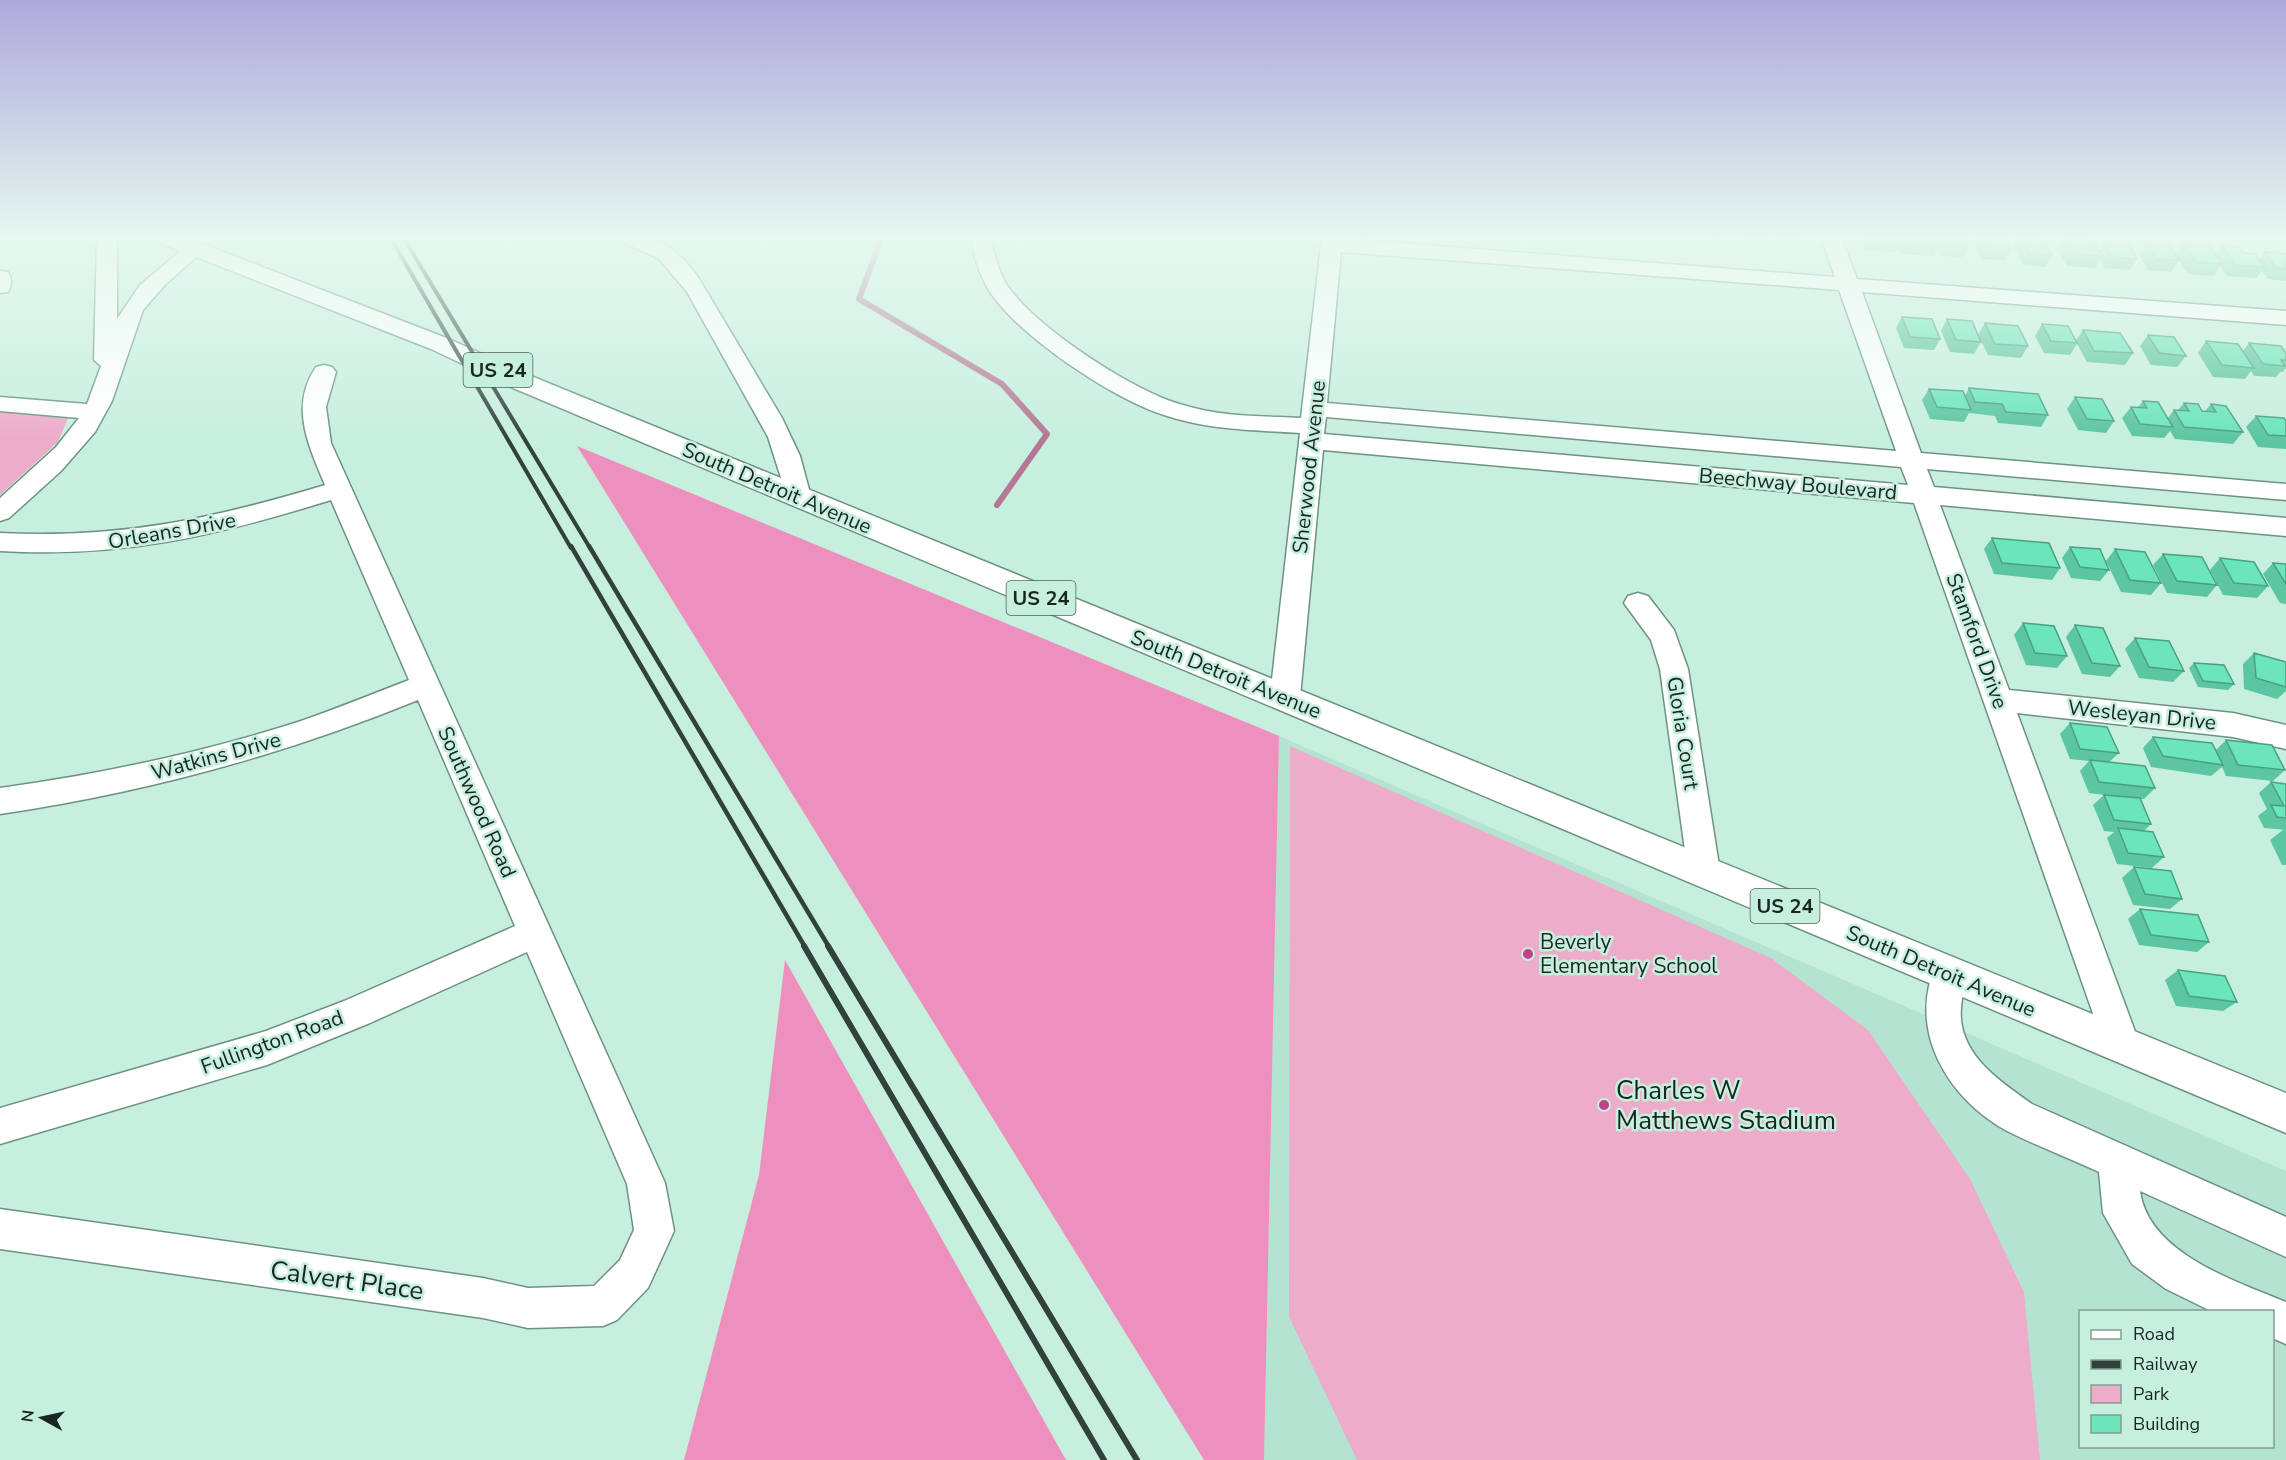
<svg xmlns="http://www.w3.org/2000/svg" width="2286" height="1460" viewBox="0 0 2286 1460" font-family="'Nunito Sans',sans-serif">
<style>
.built{fill:#b4e4d1;fill-rule:evenodd}
.green{fill:#edacca}
.forest{fill:#ee90be}
.lines{fill:none;stroke-linecap:round;stroke-linejoin:round}
.stream{stroke:#b57795;stroke-width:6}
.minor-casing{stroke:#6d9283;stroke-width:3}
.major-casing{stroke:#6d9283;stroke-width:3}
.minor{fill:#fff;fill-rule:evenodd}
.major{fill:#fff;fill-rule:evenodd}
.rail-far2{stroke:#30423b;stroke-width:4}
.rail-far1{stroke:#30423b;stroke-width:4.5}
.rail{stroke:#30423b;stroke-width:6}
.wall{fill:#5cc5a1}
.building{fill:#6be5bb;stroke:#4ba083;stroke-width:1.5}
.poi-dot{fill:#c34189;stroke:#c7efde;stroke-width:2}
.labels{text-anchor:middle;stroke-width:5;stroke-linejoin:round;paint-order:stroke}
.shield{fill:#c7efde;stroke:#4c635a;stroke-width:1.5}
.shield-label{font-size:20px;font-weight:bold;fill:#182721}
.street-label{font-size:21px;fill:#182721;stroke:#c7efde}
.poi-label{font-size:21px;fill:#182721;stroke:#c7efde;text-anchor:start}
.near-poi-label{font-size:26px;fill:#182721;stroke:#c7efde;text-anchor:start}
.near-street-label{font-size:26px;fill:#182721;stroke:#c7efde}
</style>
<rect width="100%" height="100%" fill="#c7efde"/>
<!-- built -->
<path class="built" d="M 1279,736 L 2286,1171 L 2286,1460 L 1264,1460 ZM 2080,1312 L 2272,1312 L 2272,1446 L 2080,1446 Z"/>
<!-- green -->
<path class="green" d="M 0,411 L 68,418 L 58,442 L 0,495 Z
M 1290,746 L 1771,958 L 1868,1030 L 1970,1179 L 2024,1292 L 2040,1460 L 1357,1460 L 1289,1317 Z"/>
<!-- forest -->
<path class="forest" d="M 577,446 L 1279,736 L 1264,1460 L 1204,1460 Z
M 785,960 L 1066,1460 L 684,1460 L 759,1175 Z"/>
<g class="lines">
<!-- stream -->
<path class="stream" d="M 882,237 L 859,299 L 1002,384 L 1047,434 L 997,505"/>
<defs>
<path id="minor" d="M 97,237 L 117,237 L 117,319 L 140,285 L 189,244 L 203,244 L 206,248 L 165,285 L 143,310 L 112,401 L 95,432 L 61,471 L 9,518 L 0,521 L 0,498 L 56,447 L 79,418 L 0,411 L 0,397 L 87,404 L 101,366 L 94,360 Z
M 618,237 C 656,233 676,247 698,277 L 782,418 L 800,456 L 811,497 L 807,503 L 798,505 L 789,503 L 768,437 L 687,292 L 659,259 L 621,241 Z
M 971,237 L 991,237 C 995,254 998,273 1009,288 C 1040,330 1133,391 1183,405 C 1221,417 1262,416 1301,418 L 1322,237 L 1835,277 L 1821,237 L 1841,237 L 1857,279 L 2286,311 L 2286,325 L 1862,292 L 1921,453 L 2286,484 L 2286,500 L 1927,469 L 1934,487 L 2286,518 L 2286,536 L 1940,505 L 2009,690 L 2233,713 L 2286,725 L 2286,749 L 2233,737 L 2017,713 L 2140,1045 L 2135,1057 L 2122,1062 L 2109,1057 L 2104,1045 L 1914,503 L 1323,450 L 1300,697 L 1295,705 L 1285,708 L 1275,705 L 1270,697 L 1300,433 C 1254,430 1208,430 1164,415 C 1113,399 1020,337 990,292 C 979,275 974,257 971,237 ZM 1341,252 L 1839,290 L 1896,451 L 1327,403 ZM 1326,417 L 1901,467 L 1908,485 L 1324,434 Z
M 0,271 L 8,272 C 12,279 12,285 8,292 L 0,293 Z
M 324,365 L 332,367 L 336,372 L 326,407 L 331,443 L 665,1183 L 674,1231 L 648,1288 L 617,1320 L 603,1326 L 528,1328 L 483,1318 L 0,1249 L 0,1209 L 483,1278 L 528,1288 L 594,1286 L 620,1260 L 634,1230 L 627,1184 L 527,952 L 370,1023 L 267,1065 L 0,1144 L 0,1108 L 266,1031 L 344,1001 L 515,926 L 418,700 C 283,755 144,793 0,814 L 0,788 C 101,774 201,753 298,722 C 336,709 372,694 409,680 L 331,500 C 215,536 123,558 0,551 L 0,533 C 119,539 212,519 325,485 C 309,447 289,406 316,367 Z
M 1638,593 L 1648,596 L 1674,630 L 1688,669 L 1720,872 L 1716,882 L 1704,886 L 1692,882 L 1688,872 L 1660,669 L 1651,640 L 1624,603 L 1628,596 Z
M 1949,958 L 1961,963 C 1969,979 1962,991 1961,1008 C 1957,1054 2000,1081 2032,1104 L 2286,1217 L 2286,1257 L 2140,1191 C 2148,1253 2235,1281 2286,1302 L 2286,1344 L 2272,1338 L 2272,1312 L 2213,1312 L 2166,1289 L 2132,1264 L 2103,1213 L 2099,1172 C 2069,1158 2037,1146 2007,1131 C 1947,1098 1906,1029 1937,963 Z"/>
<path id="major" d="M 155,237 L 185,237 L 449,339 L 531,376 L 2286,1093 L 2286,1133 L 513,388 L 431,349 L 158,242 Z"/>
</defs>
<!-- minor casing -->
<use href="#minor" class="minor-casing"/>
<!-- major casing -->
<use href="#major" class="major-casing"/>
<!-- minor -->
<use href="#minor" class="minor"/>
<!-- major -->
<use href="#major" class="major"/>
<!-- rail-far2 -->
<path class="rail-far2" d="M 390,237 L 571,548
M 403,237 L 590,548"/>
<!-- rail-far1 -->
<path class="rail-far1" d="M 571,546 L 805,947
M 589,546 L 829,947"/>
<!-- rail -->
<path class="rail" d="M 804,946 L 1104,1460
M 828,946 L 1137,1460"/>
</g>
<!-- wall -->
<path class="wall" d="M 1679,237 L 1722,237 L 1721,240 Z
M 1739,237 L 1768,237 L 1765,244 L 1740,242 Z
M 1773,237 L 1802,237 L 1799,244 L 1775,242 Z
M 1859,237 L 1964,237 L 1969,246 L 1963,257 L 1941,256 L 1938,249 L 1934,256 L 1901,254 L 1897,245 L 1894,252 L 1865,250 Z
M 1971,237 L 2005,237 L 2012,249 L 2005,260 L 1982,259 Z
M 2018,237 L 2042,237 L 2052,255 L 2046,267 L 2023,265 L 2013,245 Z
M 2064,237 L 2099,251 L 2104,243 L 2137,259 L 2130,270 L 2105,268 L 2100,259 L 2095,268 L 2067,266 L 2057,249 Z
M 2183,243 L 2215,255 L 2222,246 L 2259,260 L 2265,252 L 2286,254 L 2286,281 L 2268,279 L 2262,271 L 2256,278 L 2227,276 L 2220,266 L 2214,276 L 2188,274 L 2175,254 Z
M 2146,244 L 2179,260 L 2171,272 L 2148,270 L 2139,255 Z
M 1902,317 L 1940,339 L 1934,350 L 1904,348 L 1896,328 Z
M 1947,319 L 1981,342 L 1974,354 L 1950,352 L 1941,331 Z
M 1985,323 L 2028,346 L 2021,358 L 1988,355 L 1978,335 Z
M 2042,324 L 2076,340 L 2083,330 L 2133,353 L 2125,365 L 2087,362 L 2077,344 L 2070,355 L 2044,353 L 2035,336 Z
M 2148,335 L 2186,356 L 2177,367 L 2151,365 L 2140,346 Z
M 2206,341 L 2243,351 L 2249,343 L 2286,353 L 2286,368 L 2283,372 L 2280,372 L 2276,377 L 2254,376 L 2251,371 L 2245,379 L 2213,377 L 2198,353 Z
M 1969,388 L 2048,415 L 2041,427 L 1998,423 L 1995,416 L 1969,413 L 1964,422 L 1930,419 L 1922,400 L 1929,389 L 1965,396 Z
M 2075,397 L 2114,421 L 2106,433 L 2078,430 L 2067,409 Z
M 2143,401 L 2168,418 L 2174,410 L 2178,410 L 2184,403 L 2202,411 L 2205,411 L 2211,404 L 2243,432 L 2233,444 L 2175,439 L 2170,431 L 2164,438 L 2132,436 L 2122,418 L 2131,407 L 2138,407 Z
M 2256,416 L 2286,421 L 2286,449 L 2258,447 L 2246,427 Z
M 1992,538 L 2060,568 L 2052,580 L 1994,574 L 1984,549 Z
M 2070,547 L 2109,570 L 2100,581 L 2071,578 L 2062,558 Z
M 2115,549 L 2161,583 L 2151,595 L 2121,592 L 2106,561 Z
M 2163,554 L 2217,585 L 2207,597 L 2167,593 L 2153,565 Z
M 2220,558 L 2268,586 L 2257,598 L 2223,595 L 2210,570 Z
M 2273,563 L 2286,564 L 2286,604 L 2280,603 L 2263,574 Z
M 2023,623 L 2067,656 L 2057,668 L 2026,665 L 2014,635 Z
M 2075,625 L 2120,666 L 2110,677 L 2082,674 L 2066,637 Z
M 2135,638 L 2184,671 L 2173,682 L 2139,678 L 2125,649 Z
M 2254,653 L 2286,662 L 2286,691 L 2277,699 L 2244,689 L 2243,664 Z
M 2194,663 L 2234,684 L 2228,690 L 2198,687 L 2189,668 Z
M 2070,723 L 2119,753 L 2109,762 L 2155,788 L 2144,799 L 2140,799 L 2151,824 L 2144,831 L 2164,857 L 2152,868 L 2117,864 L 2107,838 L 2114,832 L 2104,831 L 2093,805 L 2104,795 L 2089,793 L 2080,771 L 2089,761 L 2070,759 L 2060,734 Z
M 2153,737 L 2216,750 L 2226,740 L 2285,770 L 2273,781 L 2226,776 L 2222,767 L 2211,776 L 2151,767 L 2143,748 Z
M 2271,782 L 2286,784 L 2286,830 L 2264,828 L 2258,816 L 2267,809 L 2259,793 Z
M 2283,830 L 2286,830 L 2286,865 L 2282,865 L 2270,840 Z
M 2134,867 L 2182,899 L 2170,909 L 2133,905 L 2122,878 Z
M 2140,909 L 2209,942 L 2197,952 L 2139,945 L 2128,919 Z
M 2178,970 L 2237,1002 L 2223,1011 L 2176,1006 L 2165,980 Z"/>
<!-- building -->
<path class="building" d="M 1869,237 L 1898,237 L 1899,241 L 1870,239 Z
M 1904,237 L 1936,237 L 1940,245 L 1906,242 Z
M 1943,237 L 1964,237 L 1969,246 L 1947,245 Z
M 1983,237 L 2005,237 L 2012,249 L 1988,248 Z
M 2021,237 L 2042,237 L 2052,255 L 2030,254 Z
M 2064,237 L 2091,239 L 2102,256 L 2073,254 Z
M 2104,243 L 2129,245 L 2137,259 L 2112,257 Z
M 2183,243 L 2208,244 L 2222,264 L 2196,262 Z
M 2146,244 L 2169,245 L 2179,260 L 2156,259 Z
M 2222,246 L 2238,247 L 2243,253 L 2255,254 L 2265,267 L 2235,265 Z
M 2265,252 L 2286,254 L 2286,269 L 2276,268 Z
M 1902,317 L 1932,319 L 1940,339 L 1910,337 Z
M 1947,319 L 1972,321 L 1981,342 L 1956,340 Z
M 1985,323 L 2018,326 L 2028,346 L 1995,344 Z
M 2042,324 L 2068,326 L 2077,343 L 2051,341 Z
M 2083,330 L 2120,333 L 2133,353 L 2094,351 Z
M 2148,335 L 2174,337 L 2186,356 L 2159,353 Z
M 2206,341 L 2238,344 L 2254,368 L 2222,365 Z
M 2249,343 L 2281,346 L 2286,353 L 2286,360 L 2281,360 L 2285,366 L 2263,364 Z
M 1969,388 L 2038,394 L 2048,415 L 2006,412 L 2002,404 L 1975,402 Z
M 1929,389 L 1963,391 L 1971,410 L 1937,407 Z
M 2075,397 L 2102,399 L 2114,421 L 2087,419 Z
M 2143,401 L 2158,402 L 2173,427 L 2140,424 L 2131,407 L 2147,408 Z
M 2184,403 L 2198,404 L 2202,411 L 2216,412 L 2211,404 L 2226,406 L 2243,432 L 2184,427 L 2174,410 L 2189,411 Z
M 2256,416 L 2284,418 L 2286,421 L 2286,436 L 2268,435 Z
M 1992,538 L 2049,543 L 2060,568 L 2002,563 Z
M 2070,547 L 2100,549 L 2109,570 L 2080,567 Z
M 2115,549 L 2145,552 L 2161,583 L 2130,580 Z
M 2163,554 L 2202,557 L 2217,585 L 2177,581 Z
M 2220,558 L 2254,562 L 2268,586 L 2234,583 Z
M 2273,563 L 2286,564 L 2286,584 Z
M 2023,623 L 2054,626 L 2067,656 L 2035,653 Z
M 2075,625 L 2103,628 L 2120,666 L 2092,663 Z
M 2135,638 L 2169,641 L 2184,671 L 2149,667 Z
M 2254,653 L 2286,662 L 2286,687 L 2256,678 Z
M 2194,663 L 2224,665 L 2234,684 L 2203,681 Z
M 2070,723 L 2107,727 L 2119,753 L 2080,749 Z
M 2153,737 L 2212,743 L 2223,765 L 2163,756 Z
M 2226,740 L 2272,745 L 2285,770 L 2238,765 Z
M 2090,760 L 2145,766 L 2155,788 L 2099,782 Z
M 2271,782 L 2286,784 L 2286,818 L 2277,817 L 2271,805 L 2284,806 Z
M 2104,795 L 2140,798 L 2151,824 L 2114,820 Z
M 2118,828 L 2153,832 L 2164,857 L 2128,853 Z
M 2134,867 L 2171,871 L 2182,899 L 2145,894 Z
M 2140,909 L 2198,915 L 2209,942 L 2151,935 Z
M 2178,970 L 2225,976 L 2237,1002 L 2189,996 Z"/>
<!-- sky -->
<linearGradient id="sky" x2="0" y2="1"><stop stop-color="#aea9db"/><stop offset="0.54" stop-color="#e6f8f0"/><stop offset="1" stop-color="#e6f8f0" stop-opacity="0"/></linearGradient>
<rect width="2286" height="441" fill="url(#sky)"/>
<!-- markers -->
<g class="poi-dot">
<circle cx="1528" cy="954" r="6"/>
<circle cx="1604" cy="1105" r="6"/>
</g>
<g class="labels">
<!-- shield labels -->
<g class="shield">
<rect x="463.5" y="353" width="69" height="34" rx="4.5"/>
<rect x="1006.5" y="581" width="69" height="34" rx="4.5"/>
<rect x="1750.5" y="889" width="69" height="34" rx="4.5"/>
</g>
<g class="shield-label">
<text x="498" y="377">US 24</text>
<text x="1041" y="605">US 24</text>
<text x="1785" y="913">US 24</text>
</g>
<!-- street labels -->
<g class="street-label">
<text transform="translate(1309 467) rotate(-84)" y="7">Sherwood Avenue</text>
<text transform="translate(1798 484) rotate(5)" y="7">Beechway Boulevard</text>
<text transform="translate(777 488) rotate(23)" y="7">South Detroit Avenue</text>
<text transform="translate(172 531) rotate(-10)" y="7">Orleans Drive</text>
<text transform="translate(1977 641) rotate(70)" y="7">Stamford Drive</text>
<text transform="translate(1226 674) rotate(22)" y="7">South Detroit Avenue</text>
<text transform="translate(2142 715) rotate(6)" y="7">Wesleyan Drive</text>
<text transform="translate(1683 733) rotate(81)" y="7">Gloria Court</text>
<text transform="translate(216 756) rotate(-15)" y="7">Watkins Drive</text>
<text transform="translate(477 802) rotate(66)" y="7">Southwood Road</text>
<text transform="translate(1941 971) rotate(23)" y="7">South Detroit Avenue</text>
<text transform="translate(272 1042) rotate(-20)" y="7">Fullington Road</text>
</g>
<!-- poi labels -->
<g class="poi-label">
<text x="1540" y="949">Beverly<tspan x="1540" dy="24">Elementary School</tspan></text>
</g>
<!-- near-poi labels -->
<g class="near-poi-label">
<text x="1616" y="1099">Charles W<tspan x="1616" dy="30">Matthews Stadium</tspan></text>
</g>
<!-- near-street labels -->
<g class="near-street-label">
<text transform="translate(347 1280) rotate(8)" y="9">Calvert Place</text>
</g>
</g>
<!-- legend -->
<rect x="2079" y="1310" width="195" height="138" fill="#c7efde" stroke="#819f92" stroke-width="1.5"/>
<rect x="2091" y="1330" width="30" height="9" fill="#ffffff" stroke="#819f92" stroke-width="1.5"/>
<text x="2133" y="1340" font-size="18" fill="#182721">Road</text>
<rect x="2091" y="1360" width="30" height="9" fill="#30423b" stroke="#819f92" stroke-width="1.5"/>
<text x="2133" y="1370" font-size="18" fill="#182721">Railway</text>
<rect x="2091" y="1385" width="30" height="18" fill="#edacca" stroke="#819f92" stroke-width="1.5"/>
<text x="2133" y="1400" font-size="18" fill="#182721">Park</text>
<rect x="2091" y="1415" width="30" height="18" fill="#6be5bb" stroke="#819f92" stroke-width="1.5"/>
<text x="2133" y="1430" font-size="18" fill="#182721">Building</text>
<!-- north arrow -->
<g transform="translate(42 1418) rotate(278)" stroke="#c7efde" stroke-width="4.5" paint-order="stroke">
<path d="M0-4.5L10 22L0 15L-10 22Z" fill="#182721"/>
<text y="-9" font-size="16" font-weight="bold" text-anchor="middle" fill="#182721">N</text>
</g>
</svg>
